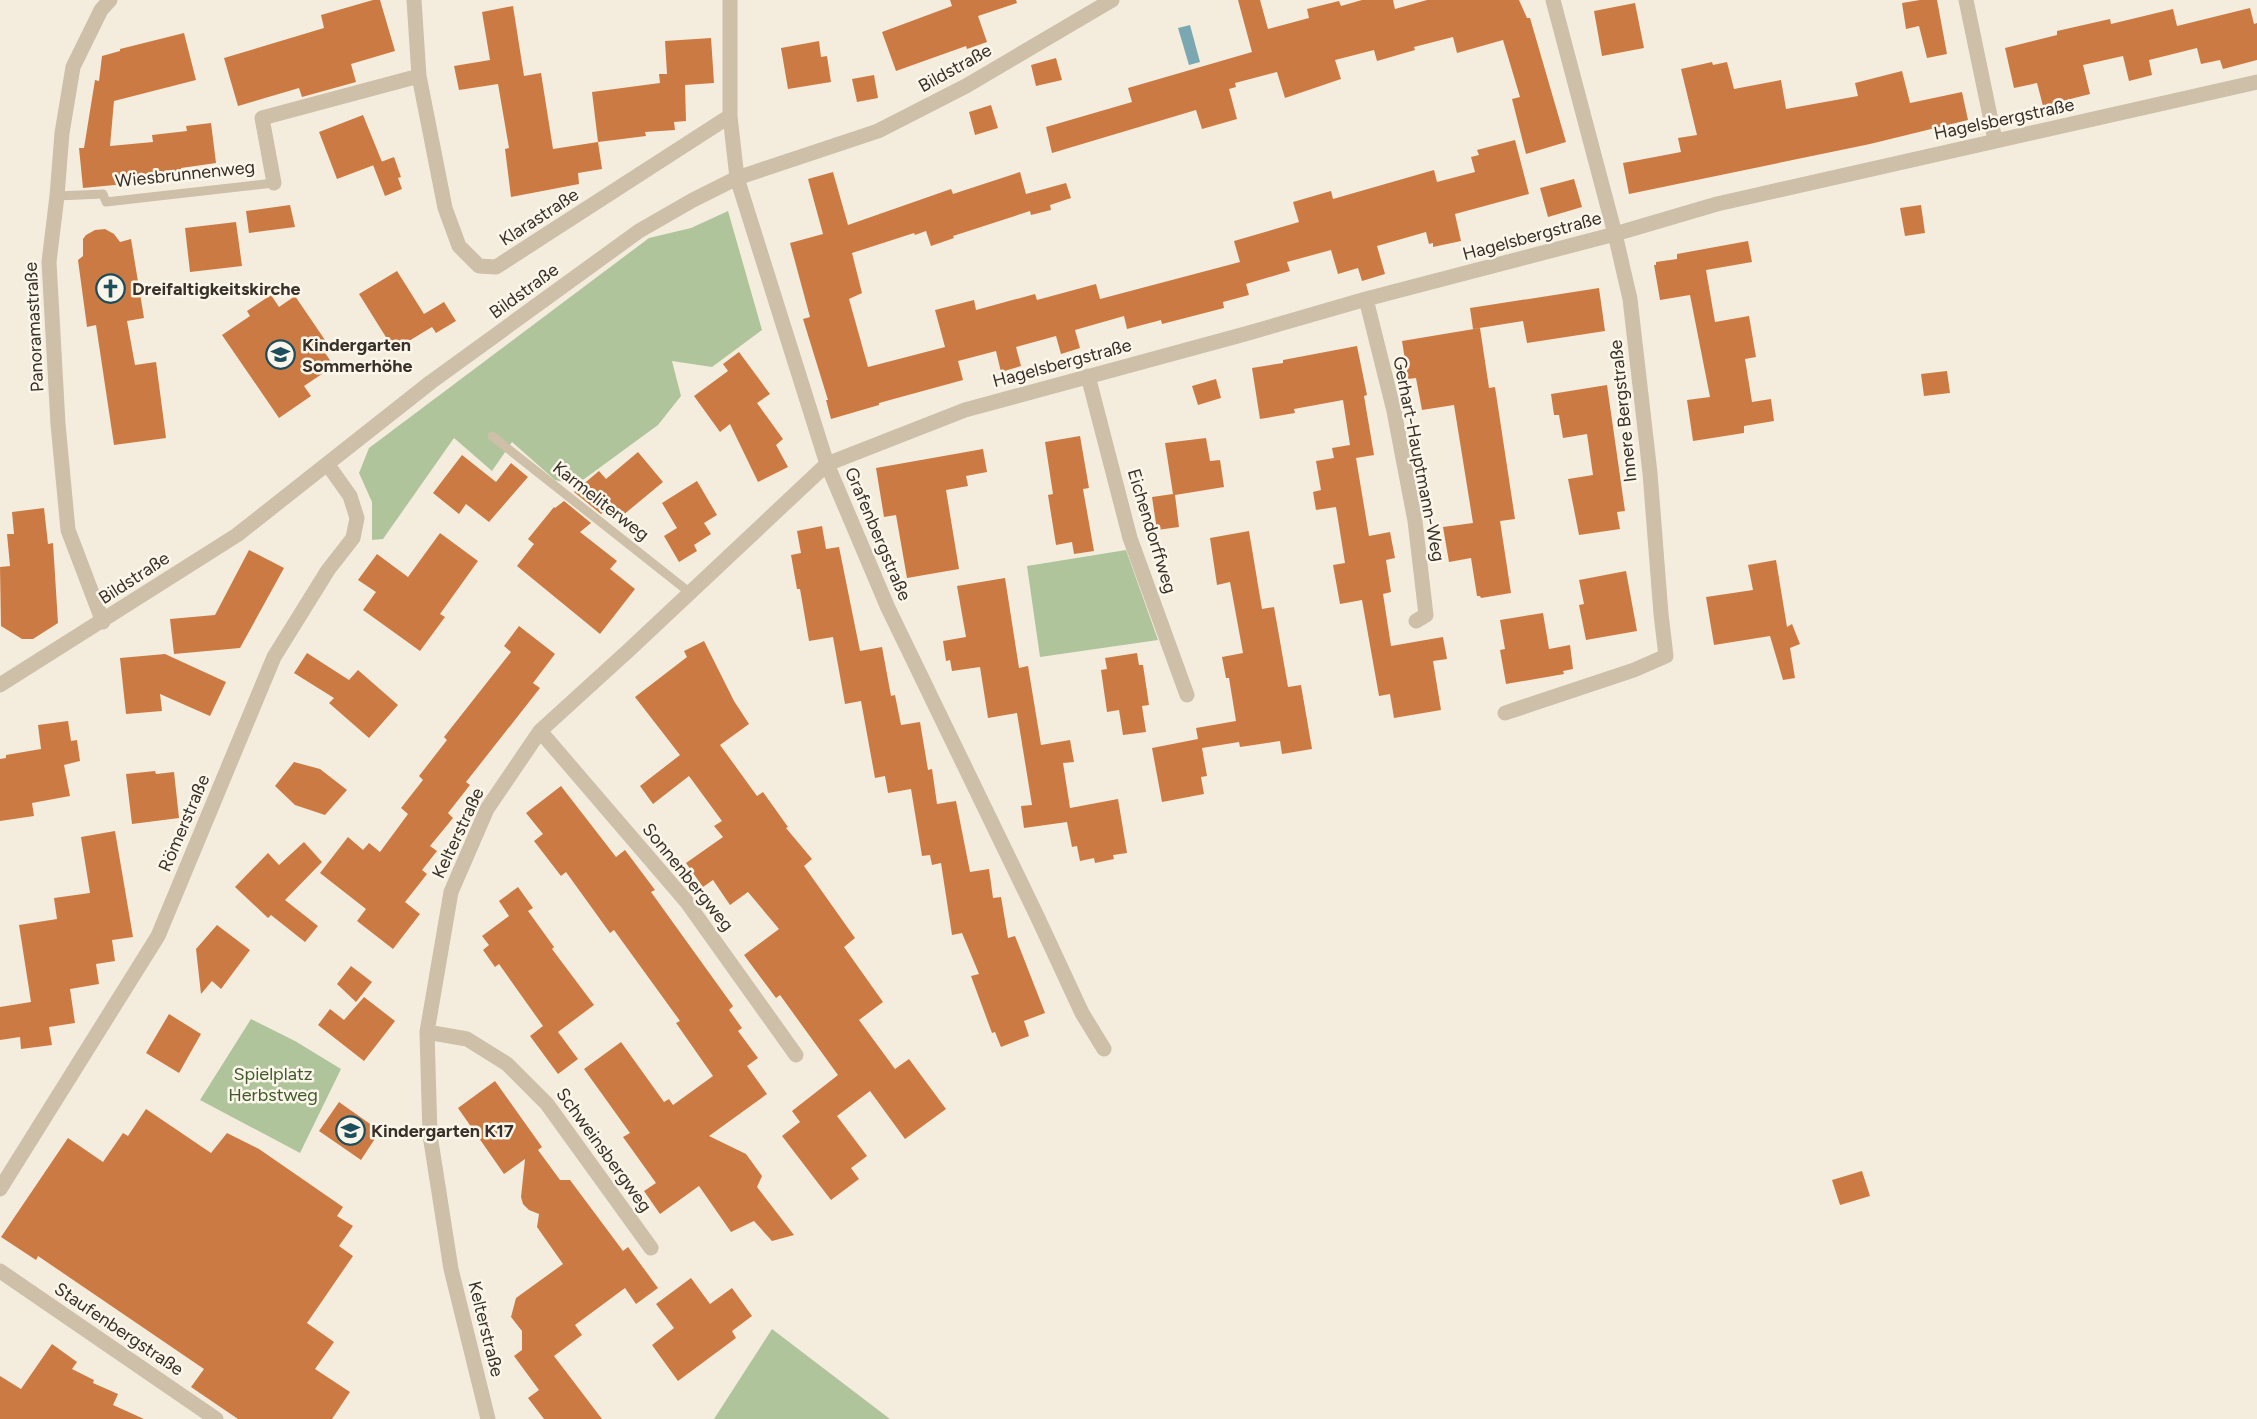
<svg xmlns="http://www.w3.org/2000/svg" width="2257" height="1419" viewBox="0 0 2257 1419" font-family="Figtree,sans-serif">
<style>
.green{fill:#b0c49c}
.water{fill:#7aa7b2}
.building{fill:#cc7a43}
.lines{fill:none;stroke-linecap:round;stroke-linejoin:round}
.service{stroke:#cdbfa8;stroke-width:9}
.minor{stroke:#cdbfa8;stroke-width:15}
.labels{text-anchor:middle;stroke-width:5;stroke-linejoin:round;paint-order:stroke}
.street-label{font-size:18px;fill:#393029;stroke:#fbf6ea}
.poi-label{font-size:18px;font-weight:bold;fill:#393029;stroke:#fbf6ea;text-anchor:start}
.park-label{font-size:18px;fill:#41592b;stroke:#fbf6ea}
</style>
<rect width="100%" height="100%" fill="#f4eddd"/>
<!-- green -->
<path class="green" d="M 728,211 L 762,330 L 712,367 L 672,361 L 681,396 L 658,425 L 576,485 L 555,480 L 512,442 L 492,471 L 454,438 L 383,539 L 372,540 L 372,502 L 359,473 L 369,448 L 649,238 L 691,228 Z
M 1126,550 L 1158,640 L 1040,657 L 1027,566 Z
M 251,1019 L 295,1041 L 341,1069 L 300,1153 L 200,1100 Z
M 772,1329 L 890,1419 L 714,1419 Z"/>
<!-- water -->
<path class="water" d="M 1190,25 L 1200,62 L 1189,65 L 1178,28 Z"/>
<!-- building -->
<path class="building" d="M 373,0 L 380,0 L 395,51 L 351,64 L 356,82 L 302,97 L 299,88 L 238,106 L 224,58 L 324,28 L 321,15 Z
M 950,0 L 1016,0 L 1017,3 L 978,16 L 987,42 L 967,49 L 966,46 L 896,71 L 882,32 L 952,6 Z
M 1238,0 L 1260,0 L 1268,29 L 1309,18 L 1307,9 L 1339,1 L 1341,6 L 1362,0 L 1393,0 L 1395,9 L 1427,0 L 1519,0 L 1527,18 L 1530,18 L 1566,142 L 1526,154 L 1512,99 L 1520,97 L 1503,40 L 1457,53 L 1453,37 L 1414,47 L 1415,50 L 1377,61 L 1374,50 L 1335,60 L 1341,79 L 1285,98 L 1277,72 L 1235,83 L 1236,87 L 1229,89 L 1237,119 L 1202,129 L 1196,110 L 1052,153 L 1046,127 L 1132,102 L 1128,88 L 1252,52 Z
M 1920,0 L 1937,0 L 1947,54 L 1927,58 L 1919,26 L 1906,29 L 1902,3 Z
M 1635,3 L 1644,48 L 1602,56 L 1594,11 Z
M 513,6 L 524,76 L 541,73 L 553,149 L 598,142 L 602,169 L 578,173 L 579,184 L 511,197 L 505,149 L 509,148 L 498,84 L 459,90 L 454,66 L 490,60 L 482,12 Z
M 2250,8 L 2254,24 L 2257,23 L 2257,60 L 2223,69 L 2220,60 L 2201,64 L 2197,48 L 2149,60 L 2152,75 L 2129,81 L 2123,56 L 2083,65 L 2090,94 L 2043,106 L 2037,83 L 2014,88 L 2005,48 L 2057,35 L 2057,31 L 2110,19 L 2111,24 L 2173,9 L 2177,26 Z
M 184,33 L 196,80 L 114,101 L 110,146 L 153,142 L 152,135 L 187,131 L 186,126 L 211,123 L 216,163 L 181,168 L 181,172 L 145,177 L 146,182 L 83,188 L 79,148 L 84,148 L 95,80 L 99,81 L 102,56 L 120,51 L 120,49 Z
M 711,38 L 714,83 L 685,85 L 686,121 L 674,122 L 675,130 L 645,132 L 646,136 L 598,142 L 592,92 L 660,83 L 659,74 L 667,74 L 665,41 Z
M 819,41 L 821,57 L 827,56 L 831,82 L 788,89 L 781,48 Z
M 1056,58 L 1062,80 L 1036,86 L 1031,65 Z
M 1712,62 L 1713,65 L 1727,62 L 1734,89 L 1781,80 L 1786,109 L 1858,96 L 1855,83 L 1902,71 L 1910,103 L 1962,92 L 1968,120 L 1870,144 L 1629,194 L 1623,163 L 1681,152 L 1678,138 L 1697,135 L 1681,69 Z
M 874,75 L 878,98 L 857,102 L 852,79 Z
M 991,105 L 998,128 L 975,135 L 969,112 Z
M 363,115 L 382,162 L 337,179 L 319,132 Z
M 1515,140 L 1529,194 L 1455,214 L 1461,241 L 1433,247 L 1433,243 L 1429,244 L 1426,232 L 1377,246 L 1385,274 L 1362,281 L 1358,268 L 1338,274 L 1331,250 L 1287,262 L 1290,271 L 1246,284 L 1249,295 L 1223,302 L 1224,308 L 1162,324 L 1161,320 L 1127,329 L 1124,316 L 1075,330 L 1080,348 L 1061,354 L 1056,336 L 1016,347 L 1021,366 L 1001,372 L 996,351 L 958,361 L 963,380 L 879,403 L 879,405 L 831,419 L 826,400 L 828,400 L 803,319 L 810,317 L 790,243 L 823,234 L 808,179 L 833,172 L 848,225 L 951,189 L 953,194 L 1020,172 L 1026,194 L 1066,183 L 1071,198 L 1050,205 L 1051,210 L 1031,215 L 1030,211 L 953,236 L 954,238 L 931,246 L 926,231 L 915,235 L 914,233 L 852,253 L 862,293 L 849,299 L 868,367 L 945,347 L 935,310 L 974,300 L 976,310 L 1035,294 L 1037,300 L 1096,284 L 1100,299 L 1240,262 L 1234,241 L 1299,222 L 1293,202 L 1331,191 L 1333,199 L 1434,170 L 1437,182 L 1475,172 L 1471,157 L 1479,155 L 1477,150 Z
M 394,157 L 401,177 L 398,178 L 402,189 L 385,196 L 373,165 Z
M 1574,179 L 1582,207 L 1548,217 L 1540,188 Z
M 290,205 L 295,227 L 249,233 L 246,211 Z
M 1921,205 L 1925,233 L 1905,236 L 1900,208 Z
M 236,222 L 242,266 L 190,272 L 185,228 Z
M 105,229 L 114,234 L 120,242 L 131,239 L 144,318 L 127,321 L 135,365 L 156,362 L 166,438 L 114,445 L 96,325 L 87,327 L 78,260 L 83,256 L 83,239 L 86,235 L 95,230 Z
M 1748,241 L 1752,262 L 1706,270 L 1715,322 L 1749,316 L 1756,357 L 1745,359 L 1752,402 L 1771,399 L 1774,421 L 1744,426 L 1744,433 L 1693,441 L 1687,400 L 1710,397 L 1690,295 L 1660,300 L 1654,265 L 1656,265 L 1656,262 L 1677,259 L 1677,254 Z
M 397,271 L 424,314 L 444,302 L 456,321 L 436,333 L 432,327 L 394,350 L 359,294 Z
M 1599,288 L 1605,331 L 1527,343 L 1523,321 L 1473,329 L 1470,308 Z
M 271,295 L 279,307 L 295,296 L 325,340 L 319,344 L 334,366 L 304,386 L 311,396 L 279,418 L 222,335 L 250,316 L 247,311 Z
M 1480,328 L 1489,388 L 1495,387 L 1515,519 L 1500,521 L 1511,593 L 1481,598 L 1480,596 L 1477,596 L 1471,558 L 1449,562 L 1443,527 L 1473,523 L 1454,405 L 1422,410 L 1416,378 L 1408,379 L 1402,341 Z
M 1357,346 L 1367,395 L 1364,396 L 1374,455 L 1356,458 L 1369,536 L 1390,532 L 1395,558 L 1386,560 L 1391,592 L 1383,594 L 1391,646 L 1443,637 L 1447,659 L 1433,661 L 1441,710 L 1394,718 L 1390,694 L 1379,696 L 1362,600 L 1340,604 L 1333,565 L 1345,563 L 1336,507 L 1316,510 L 1313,492 L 1321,490 L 1316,461 L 1334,458 L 1332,448 L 1350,445 L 1343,400 L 1294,409 L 1295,413 L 1260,419 L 1252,368 L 1283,363 L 1283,360 Z
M 739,352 L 770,394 L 757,403 L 783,439 L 776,445 L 788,467 L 758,482 L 730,424 L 720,432 L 694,396 L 728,371 L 723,364 Z
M 1947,371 L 1950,393 L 1924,396 L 1921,374 Z
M 1216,379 L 1221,398 L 1198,405 L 1192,386 Z
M 1607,385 L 1625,511 L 1617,512 L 1620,529 L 1579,535 L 1568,479 L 1593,475 L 1587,434 L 1563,438 L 1559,415 L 1554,415 L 1551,394 Z
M 1080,436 L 1089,488 L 1083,489 L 1094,551 L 1074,554 L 1072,542 L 1056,545 L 1048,495 L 1053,494 L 1045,442 Z
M 1206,438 L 1210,461 L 1220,460 L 1224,487 L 1175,495 L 1179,527 L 1157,530 L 1152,497 L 1173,494 L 1165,443 Z
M 983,449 L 987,472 L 966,476 L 968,486 L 946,490 L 959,569 L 907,578 L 896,515 L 884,517 L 876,468 Z
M 638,452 L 663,482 L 622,516 L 612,505 L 601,514 L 574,492 L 599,471 L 606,479 Z
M 462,455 L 496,482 L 511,463 L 528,477 L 489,522 L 466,504 L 459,514 L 433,493 Z
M 697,481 L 717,515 L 704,523 L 711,534 L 694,545 L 697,551 L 679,562 L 664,536 L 677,528 L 662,503 Z
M 564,501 L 591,523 L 580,532 L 617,561 L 610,569 L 635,589 L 600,634 L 517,566 L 534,544 L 528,539 L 554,507 L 555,508 Z
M 44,508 L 48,544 L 53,543 L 58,623 L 33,639 L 22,639 L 1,626 L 0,567 L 10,566 L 7,534 L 14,534 L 12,512 Z
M 822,526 L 826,549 L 839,547 L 860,651 L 882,647 L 891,696 L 895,695 L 901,725 L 920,722 L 928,770 L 932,769 L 937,804 L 956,801 L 970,872 L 989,869 L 993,898 L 1001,897 L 1008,938 L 1015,936 L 1045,1013 L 1024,1021 L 1029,1036 L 1001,1047 L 995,1032 L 992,1033 L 971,976 L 979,974 L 962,933 L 952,935 L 941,863 L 932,865 L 930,855 L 922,856 L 911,789 L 888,793 L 885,776 L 875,778 L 861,701 L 845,704 L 833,637 L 809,641 L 800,589 L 797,589 L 791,555 L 801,553 L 797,531 Z
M 1249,531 L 1262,609 L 1274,607 L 1288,687 L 1301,685 L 1312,749 L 1282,754 L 1280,741 L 1240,747 L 1239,742 L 1202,748 L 1207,776 L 1201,777 L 1204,794 L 1162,802 L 1152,748 L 1198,739 L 1196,728 L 1236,721 L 1229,678 L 1226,678 L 1222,657 L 1243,653 L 1230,582 L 1217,585 L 1210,538 Z
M 440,533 L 478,561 L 440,614 L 445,617 L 420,651 L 363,610 L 376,592 L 358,580 L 377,554 L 408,577 Z
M 249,550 L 284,568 L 240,648 L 174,654 L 170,619 L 215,615 Z
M 1776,560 L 1787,627 L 1792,624 L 1800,644 L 1790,648 L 1795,678 L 1783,680 L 1770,636 L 1714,645 L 1706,597 L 1753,590 L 1748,565 Z
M 1626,571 L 1637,631 L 1586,640 L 1579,605 L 1584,604 L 1579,580 Z
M 1005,578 L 1019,668 L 1028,666 L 1041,745 L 1070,740 L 1074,762 L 1063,763 L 1070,808 L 1118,799 L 1127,853 L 1113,855 L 1114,859 L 1095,863 L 1094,858 L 1080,861 L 1077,846 L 1072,847 L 1067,822 L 1024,828 L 1021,806 L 1032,805 L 1017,713 L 988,718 L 980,667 L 952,671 L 950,660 L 946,661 L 943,641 L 966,637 L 957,586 Z
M 1543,613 L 1549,649 L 1570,645 L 1573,669 L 1563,671 L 1564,674 L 1506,684 L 1500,650 L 1505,649 L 1500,620 Z
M 519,626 L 555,654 L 533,683 L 540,688 L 466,782 L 470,785 L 448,813 L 453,818 L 430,846 L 437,851 L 422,870 L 427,874 L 405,902 L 420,914 L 393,949 L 357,921 L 366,909 L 320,873 L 348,837 L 363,850 L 369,843 L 380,852 L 408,814 L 401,808 L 423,780 L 419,776 L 447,740 L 444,737 L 511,652 L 504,646 Z
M 704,641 L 734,701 L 749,724 L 720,745 L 757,796 L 763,792 L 788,827 L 786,828 L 812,859 L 804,866 L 855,938 L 844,947 L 883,1002 L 859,1020 L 895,1069 L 909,1059 L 946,1109 L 905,1139 L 870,1091 L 837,1116 L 867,1156 L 851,1168 L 859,1179 L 831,1200 L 782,1136 L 800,1122 L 792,1111 L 838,1075 L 780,995 L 776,998 L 744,955 L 779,929 L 748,892 L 730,905 L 713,880 L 703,887 L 686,863 L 723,837 L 714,826 L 722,821 L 689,776 L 653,804 L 640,786 L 680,755 L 635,697 L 687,657 L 684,651 Z
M 307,653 L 349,680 L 358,670 L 398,705 L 369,738 L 329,703 L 334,698 L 294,673 Z
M 1137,653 L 1139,665 L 1143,665 L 1149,705 L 1142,706 L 1146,732 L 1123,735 L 1119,710 L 1107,712 L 1101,670 L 1107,669 L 1105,658 Z
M 165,654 L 226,682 L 210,716 L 160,694 L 162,711 L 126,714 L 120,658 Z
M 68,721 L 71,741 L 77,740 L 80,761 L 64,765 L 70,796 L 32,803 L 34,816 L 0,821 L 0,759 L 6,758 L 6,755 L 41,749 L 38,725 Z
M 294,762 L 320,769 L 347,790 L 325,815 L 295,805 L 275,786 Z
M 155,771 L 156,774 L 174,772 L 179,818 L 132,824 L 126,774 Z
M 561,786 L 616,857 L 625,850 L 655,890 L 651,892 L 733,1006 L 729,1010 L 742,1028 L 738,1031 L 758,1058 L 747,1066 L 767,1094 L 709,1136 L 746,1154 L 762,1176 L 757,1187 L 794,1235 L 772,1241 L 754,1221 L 731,1232 L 699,1186 L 660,1214 L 644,1191 L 656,1183 L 623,1137 L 630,1133 L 584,1069 L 621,1042 L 664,1102 L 669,1099 L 673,1105 L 713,1076 L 676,1023 L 680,1021 L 614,930 L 610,933 L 566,872 L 561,876 L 534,841 L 543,834 L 526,813 Z
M 115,831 L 133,937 L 112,940 L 115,961 L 96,964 L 99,984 L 70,989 L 75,1023 L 49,1027 L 52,1045 L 21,1049 L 20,1037 L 0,1040 L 0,1007 L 31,1002 L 19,925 L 57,919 L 54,898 L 90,893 L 81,837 Z
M 304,842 L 322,862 L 285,900 L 318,926 L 305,942 L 271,915 L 268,918 L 235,887 L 268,853 L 279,865 Z
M 518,887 L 533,908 L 528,911 L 554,947 L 552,949 L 594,1005 L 558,1032 L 578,1059 L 558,1074 L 530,1036 L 543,1026 L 499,964 L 495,967 L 483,950 L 489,945 L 482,936 L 509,916 L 499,901 Z
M 217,925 L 250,950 L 221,989 L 212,981 L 201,994 L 196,949 Z
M 351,966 L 372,982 L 356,1002 L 337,984 Z
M 364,997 L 395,1021 L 364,1061 L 318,1025 L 330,1009 L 344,1020 Z
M 169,1014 L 201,1034 L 179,1073 L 146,1053 Z
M 495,1081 L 542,1147 L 538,1150 L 560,1180 L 570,1180 L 623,1251 L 628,1247 L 658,1288 L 636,1304 L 625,1288 L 575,1325 L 582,1335 L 554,1356 L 602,1419 L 544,1419 L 528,1398 L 539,1390 L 514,1356 L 522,1350 L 522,1331 L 511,1317 L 516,1298 L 563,1264 L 537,1227 L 539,1214 L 529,1210 L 523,1204 L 521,1197 L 525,1159 L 504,1174 L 458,1108 Z
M 339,1102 L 380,1131 L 361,1160 L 319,1131 Z
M 146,1109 L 211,1153 L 227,1133 L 259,1149 L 343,1207 L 337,1216 L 353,1226 L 339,1246 L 353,1256 L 307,1323 L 334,1342 L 315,1369 L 350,1392 L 332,1419 L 238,1419 L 191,1387 L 204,1369 L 38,1256 L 36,1260 L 1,1237 L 68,1138 L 103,1162 L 123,1133 L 128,1136 Z
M 1862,1171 L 1870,1196 L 1840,1205 L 1832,1180 Z
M 691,1278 L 710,1304 L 732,1288 L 752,1316 L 732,1331 L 736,1338 L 678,1381 L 652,1345 L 674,1328 L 656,1304 Z
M 52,1344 L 77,1362 L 72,1369 L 94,1380 L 93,1383 L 118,1394 L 113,1405 L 144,1419 L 0,1419 L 0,1376 L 21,1389 Z"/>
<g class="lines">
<!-- service -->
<path class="service" d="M 57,196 L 103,194 L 106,202 L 274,183
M 492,436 L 689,592"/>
<!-- minor -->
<path class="minor" d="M 414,0 L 419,76 L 445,208 L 459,246 L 479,266 L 496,267 L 730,116
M 730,0 L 730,116 L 737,178 L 827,464 L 888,608 L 1037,916 L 1082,1013 L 1104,1049
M 1966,0 L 1995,140
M 274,183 L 262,118 L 419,76
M 1366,299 L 1394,411 L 1415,521 L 1426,615 L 1416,621
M 1088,376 L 1130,538 L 1187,695
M 103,622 L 68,530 L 58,424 L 49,262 L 57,196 L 62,133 L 73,67 L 101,10 L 110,0
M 0,685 L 237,535 L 431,382 L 639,231 L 693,200 L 737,178 L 878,131 L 966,86 L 1112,0
M 1505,713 L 1634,670 L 1666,656 L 1661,614 L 1650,473 L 1630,299 L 1615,234 L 1553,0
M 540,731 L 686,901 L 796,1055
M 427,1032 L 467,1039 L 507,1064 L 547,1104 L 651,1248
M 0,1189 L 158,936 L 274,657 L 328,570 L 353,538 L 357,518 L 350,496 L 328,465
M 0,1271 L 216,1419
M 488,1419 L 451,1269 L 430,1135 L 427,1032 L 451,892 L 487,809 L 540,731 L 629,650 L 827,464 L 965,410 L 1245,334 L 1366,299 L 1615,234 L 1717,204 L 2257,82"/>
</g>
<!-- icons -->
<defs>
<symbol id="church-ring" viewBox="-11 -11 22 22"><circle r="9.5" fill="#fbf6ea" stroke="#1c4e5d" stroke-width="1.5"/><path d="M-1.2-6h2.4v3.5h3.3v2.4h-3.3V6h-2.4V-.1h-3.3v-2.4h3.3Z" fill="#1c4e5d"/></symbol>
<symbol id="school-ring" viewBox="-11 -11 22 22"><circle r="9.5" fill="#fbf6ea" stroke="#1c4e5d" stroke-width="1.5"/><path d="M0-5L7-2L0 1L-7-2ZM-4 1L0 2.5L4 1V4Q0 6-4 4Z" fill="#1c4e5d"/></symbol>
</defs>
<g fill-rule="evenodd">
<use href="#church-ring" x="94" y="272" width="33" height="33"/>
<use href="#school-ring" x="264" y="338" width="33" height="33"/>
<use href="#school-ring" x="334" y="1114" width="33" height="33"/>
</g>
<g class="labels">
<!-- street labels -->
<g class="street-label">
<text transform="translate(955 68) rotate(-29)" y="6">Bildstraße</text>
<text transform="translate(2004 119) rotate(-12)" y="6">Hagelsbergstraße</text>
<text transform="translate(185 174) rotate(-6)" y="6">Wiesbrunnenweg</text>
<text transform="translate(539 217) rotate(-33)" y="6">Klarastraße</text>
<text transform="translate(1532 236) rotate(-15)" y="6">Hagelsbergstraße</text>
<text transform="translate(524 291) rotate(-36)" y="6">Bildstraße</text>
<text transform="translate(34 327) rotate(-93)" y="6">Panoramastraße</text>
<text transform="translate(1062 363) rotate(-15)" y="6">Hagelsbergstraße</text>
<text transform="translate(1623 411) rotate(-96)" y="6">Innere Bergstraße</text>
<text transform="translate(1419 459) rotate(79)" y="6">Gerhart-Hauptmann-Weg</text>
<text transform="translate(601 501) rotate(38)" y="6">Karmeliterweg</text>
<text transform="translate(1152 531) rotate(73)" y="6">Eichendorffweg</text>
<text transform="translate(878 534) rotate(67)" y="6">Grafenbergstraße</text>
<text transform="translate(134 578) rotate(-33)" y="6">Bildstraße</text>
<text transform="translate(184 823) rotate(-67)" y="6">Römerstraße</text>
<text transform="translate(458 833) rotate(-65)" y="6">Kelterstraße</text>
<text transform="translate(688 877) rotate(51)" y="6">Sonnenbergweg</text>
<text transform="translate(604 1150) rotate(54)" y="6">Schweinsbergweg</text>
<text transform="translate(119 1329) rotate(34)" y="6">Staufenbergstraße</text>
<text transform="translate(486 1329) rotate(76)" y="6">Kelterstraße</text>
</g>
<!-- poi labels -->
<g class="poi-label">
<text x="132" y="295">Dreifaltigkeitskirche</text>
<text x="302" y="351">Kindergarten<tspan x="302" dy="21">Sommerhöhe</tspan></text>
<text x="371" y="1137">Kindergarten K17</text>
</g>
<!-- park labels -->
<g class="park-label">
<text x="273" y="1080">Spielplatz<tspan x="273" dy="21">Herbstweg</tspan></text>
</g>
</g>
</svg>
